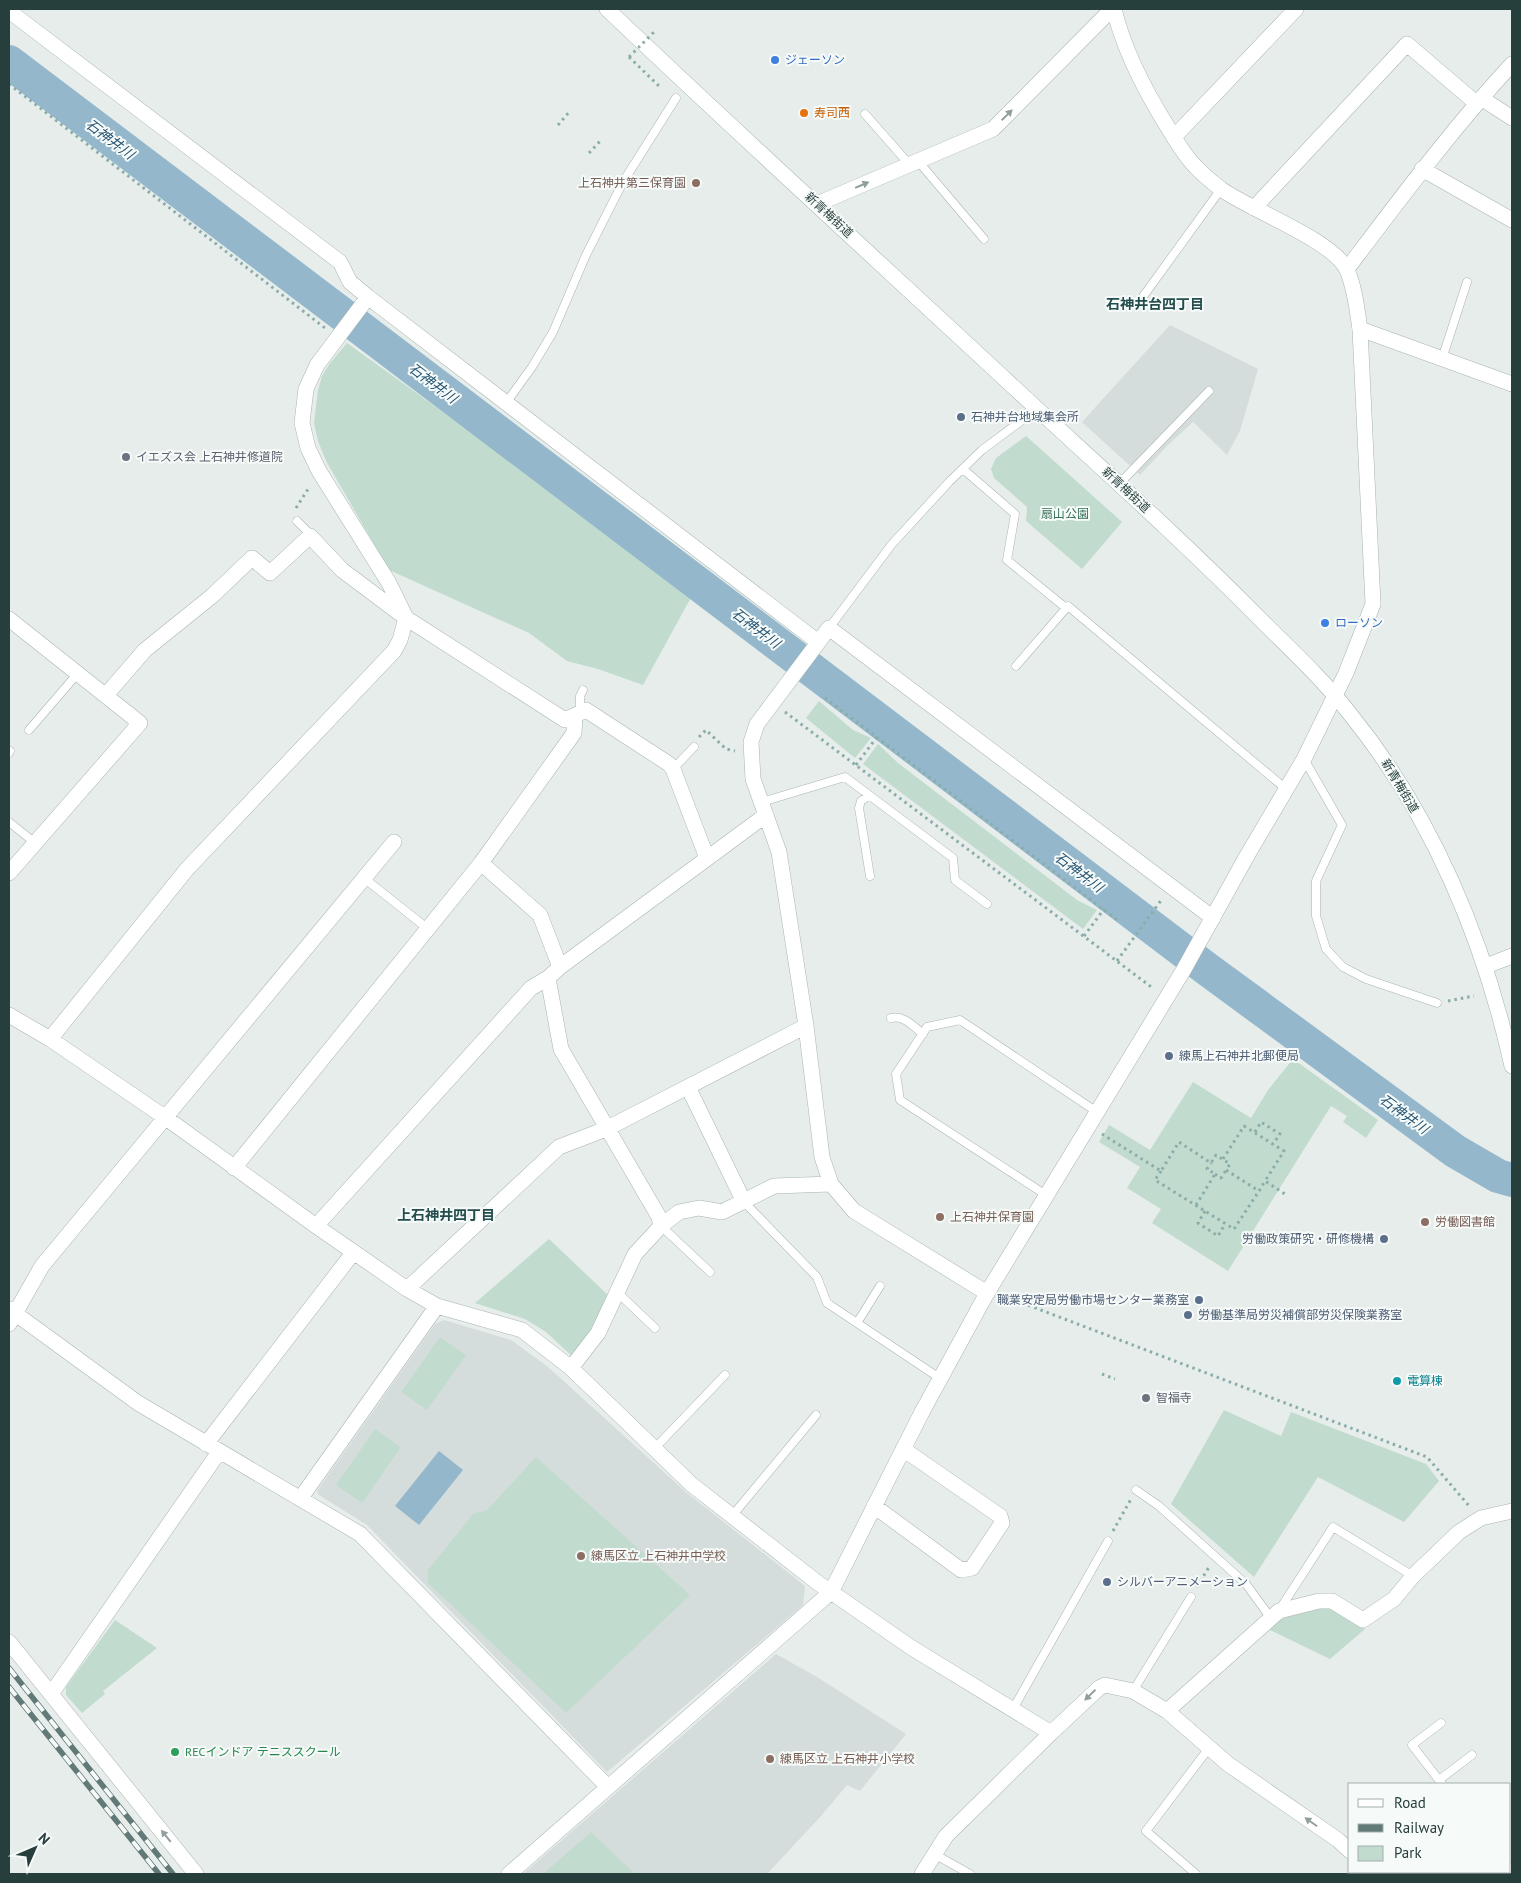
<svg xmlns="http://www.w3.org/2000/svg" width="1521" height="1883" viewBox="0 0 1521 1883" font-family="'PT Sans','Noto Sans JP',sans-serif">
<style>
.built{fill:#d4dddb}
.green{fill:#c1dcce}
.water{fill:#94b7cc}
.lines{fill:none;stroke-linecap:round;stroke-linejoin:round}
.river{stroke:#94b7cc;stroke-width:34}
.service-casing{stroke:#a9b5b3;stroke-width:9}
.minor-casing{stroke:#a9b5b3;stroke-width:16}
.tertiary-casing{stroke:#a9b5b3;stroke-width:16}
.secondary-casing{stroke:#a2b5b2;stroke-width:16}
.path{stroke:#8aadaa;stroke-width:3;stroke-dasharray:2.5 4;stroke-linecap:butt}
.service{stroke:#fff;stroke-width:8}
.minor{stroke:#fff;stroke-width:15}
.tertiary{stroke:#fff;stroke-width:15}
.secondary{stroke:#fff;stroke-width:15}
.rail-casing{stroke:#617977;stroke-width:5.5}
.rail{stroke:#f6faf9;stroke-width:4;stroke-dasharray:11;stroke-linecap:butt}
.path-bridge{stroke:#8aadaa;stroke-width:3;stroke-dasharray:2.5 4;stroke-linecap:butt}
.oneway{fill:#929e9e}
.shop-dot{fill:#3f7fe0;stroke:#f6faf9;stroke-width:2}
.food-dot{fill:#e8710a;stroke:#f6faf9;stroke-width:2}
.education-dot{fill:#8d6e63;stroke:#f6faf9;stroke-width:2}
.service-dot{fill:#5c6f8a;stroke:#f6faf9;stroke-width:2}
.worship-dot{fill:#6b7280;stroke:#f6faf9;stroke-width:2}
.culture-dot{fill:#0f9aa8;stroke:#f6faf9;stroke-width:2}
.leisure-dot{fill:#2e9e5b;stroke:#f6faf9;stroke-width:2}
.labels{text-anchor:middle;stroke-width:4;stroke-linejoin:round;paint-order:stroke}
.shop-label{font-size:12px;fill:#366cbe;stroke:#f6faf9;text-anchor:start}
.food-label{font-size:12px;fill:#c56008;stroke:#f6faf9;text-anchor:start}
.education-label{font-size:12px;fill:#785e54;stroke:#f6faf9;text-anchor:start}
.street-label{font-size:12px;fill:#263e3c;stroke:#f6faf9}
.service-label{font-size:12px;fill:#4e5e75;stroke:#f6faf9;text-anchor:start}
.worship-label{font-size:12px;fill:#5b616d;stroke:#f6faf9;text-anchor:start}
.park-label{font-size:12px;fill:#357058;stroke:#f6faf9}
.culture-label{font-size:12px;fill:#0d838f;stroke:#f6faf9;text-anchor:start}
.leisure-label{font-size:12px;fill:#27864d;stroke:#f6faf9;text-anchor:start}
.water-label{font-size:14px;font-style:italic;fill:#265674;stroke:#f6faf9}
.neighbourhood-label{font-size:14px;font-weight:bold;fill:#244e4d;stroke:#f6faf9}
</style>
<rect width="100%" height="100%" fill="#e6edeb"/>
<!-- built -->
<path class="built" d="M 1170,325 L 1258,369 L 1240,431 L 1227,455 L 1193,422 L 1168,445 L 1140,475 L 1082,422 Z
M 444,1320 L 511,1340 L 547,1366 L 687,1493 L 805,1586 L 803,1605 L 607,1772 L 367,1525 L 319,1495 L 317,1491 L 435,1324 Z
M 776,1654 L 817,1677 L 906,1734 L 860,1791 L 847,1785 L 821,1816 L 767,1874 L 523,1874 Z"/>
<!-- green -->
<path class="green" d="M 347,343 L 694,592 L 643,685 L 598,669 L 567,661 L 529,633 L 389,570 L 326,461 L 318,441 L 314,423 L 318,390 L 322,376 L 330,363 Z
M 1026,436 L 1122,522 L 1082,569 L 1026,521 L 1027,507 L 994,478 L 991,469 L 996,458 Z
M 819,701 L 853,730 L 871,738 L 855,758 L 806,718 Z
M 878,744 L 898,763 L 1077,900 L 1097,910 L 1083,929 L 863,764 Z
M 1293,1059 L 1378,1120 L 1366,1138 L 1343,1122 L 1347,1116 L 1331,1106 L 1228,1271 L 1152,1223 L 1161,1209 L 1127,1188 L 1140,1167 L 1099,1142 L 1109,1125 L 1150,1150 L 1193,1082 L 1251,1118 L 1268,1090 Z
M 549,1239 L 609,1296 L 584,1342 L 572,1356 L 546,1332 L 525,1319 L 475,1303 Z
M 440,1337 L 466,1355 L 427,1410 L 401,1392 Z
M 1224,1410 L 1281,1436 L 1291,1412 L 1426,1464 L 1439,1481 L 1404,1522 L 1318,1477 L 1254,1577 L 1171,1504 Z
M 375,1429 L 401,1447 L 362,1503 L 336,1485 Z
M 536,1457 L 690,1595 L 566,1713 L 428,1583 L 428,1570 L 474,1513 L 486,1511 Z
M 1318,1607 L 1334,1607 L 1365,1629 L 1330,1659 L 1268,1629 C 1281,1616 1300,1611 1318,1607 Z
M 115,1620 L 157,1648 L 103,1691 L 105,1694 L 82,1713 L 66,1695 L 66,1687 Z
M 591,1832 L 635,1874 L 543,1874 Z"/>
<!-- water -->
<path class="water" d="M 439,1451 L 463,1470 L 419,1525 L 395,1506 Z"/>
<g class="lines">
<!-- river -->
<path class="river" d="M 9,62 L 1207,969 L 1455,1151 L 1498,1176 L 1512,1180"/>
<defs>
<path id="service" d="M 865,114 L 909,164
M 918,161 L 984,239
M 1142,298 L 1221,189
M 1442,359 L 1467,282
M 506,403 L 532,367 L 553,332 L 586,255 L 623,182 L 676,98
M 963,469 L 1015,514 L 1007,560 L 1066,608
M 1120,483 L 1209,391
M 297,521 L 308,532 L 310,536
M 829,628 L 892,544 L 949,482 L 982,450 L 1037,409
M 1016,666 L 1068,606 L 1286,789
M 580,713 L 580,696 L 583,690
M 29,730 L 78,673
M 9,753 L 10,751
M 1304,759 L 1342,825 L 1316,881 L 1316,916 L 1326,949 L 1343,967 L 1366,979 L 1437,1003
M 673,769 L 694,747
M 868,796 L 861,801 L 859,808 L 870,876
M 762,802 L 845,777 L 953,858 L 955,880 L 987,904
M 9,822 L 34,842
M 364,878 L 428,929
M 891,1018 C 904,1015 913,1026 923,1034
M 1046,1195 L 900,1100 L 896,1074 L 927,1027 L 960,1020 L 1097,1112
M 744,1202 L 817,1277 L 827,1303 L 941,1379
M 661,1226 L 710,1272
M 617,1292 L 655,1328
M 857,1323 L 880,1286
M 654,1449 L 725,1375
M 1136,1490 L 1159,1506 L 1246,1584 L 1270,1617
M 732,1516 L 816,1415
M 1280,1609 L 1333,1527 L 1413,1576
M 1133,1691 L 1191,1597
M 1013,1709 L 1108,1541
M 1441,1723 L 1412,1745 L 1442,1784
M 1439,1780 L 1472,1755
M 934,1854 L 970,1874
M 1478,1872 L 1480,1874
M 1196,1874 L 1146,1831 L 1209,1748"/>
<path id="minor" d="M 9,11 L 340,262 L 350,282 L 368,297 L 818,642
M 1481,98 L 1512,118
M 1174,137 L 1296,9
M 1422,169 L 1512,220
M 817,204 L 993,129 L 1112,9
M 1254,208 L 1407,44 L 1476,103
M 1347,269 C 1400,199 1452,129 1512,64
M 1360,329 L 1512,384
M 9,619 L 140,723 L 9,873
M 106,695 L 145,650 L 212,596 L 252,558 L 270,573 L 310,536 L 342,570 L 406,618 L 565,720 L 586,710 L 669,764 L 673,769 L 707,858
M 481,863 L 540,915 L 560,967
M 1486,966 L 1512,956
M 548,978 L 561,1049 L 659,1217 L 661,1226
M 9,1015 L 50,1039 L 166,1118 L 316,1226 L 407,1289 L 437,1306 L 522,1330 L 571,1368 L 691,1484 L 818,1583 L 912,1648 L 1051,1733 L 946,1836 L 922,1874
M 50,1039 L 187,869 L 394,651 L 400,640 L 406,618 L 389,583 L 319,471 L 308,448 L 302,423 L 306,389 L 317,365 L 368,297
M 688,1087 L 744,1202
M 234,1168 L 481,863 L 574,733 L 575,716
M 316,1226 L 531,988 L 548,978 L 560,967 L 766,815
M 407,1289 L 559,1147 L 606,1129 L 806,1026
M 987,1293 L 854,1211 L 831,1184 L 822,1157 L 806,1026 L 779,852 L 753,779 L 751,742 L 757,724 L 829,628 L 1213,918
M 9,1309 L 138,1403 L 360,1534 L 608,1787
M 9,1324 L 42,1266 L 394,842
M 571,1368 L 598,1333 L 635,1254 L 661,1226 L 679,1212 L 699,1208 L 722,1212 L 774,1186 L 831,1184
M 206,1444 L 353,1253
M 300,1499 L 437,1306
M 874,1506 L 961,1570 L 972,1568 L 1002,1523 L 1000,1516 L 903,1449
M 9,1642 L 196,1874
M 51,1694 L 219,1452
M 1167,1711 L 1279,1611 L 1319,1601 L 1332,1601 L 1363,1620 L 1394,1599 L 1413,1576 L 1459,1532 L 1481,1518 L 1512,1511
M 1051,1733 L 1099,1688 L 1105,1685 L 1133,1691 L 1167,1711 L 1228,1764 L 1338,1840 L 1350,1851
M 1374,1872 L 1376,1874
M 509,1874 L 831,1592 L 922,1412"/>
<path id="tertiary" d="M 922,1412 L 987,1293 L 1183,971 L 1248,854 L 1304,759 L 1346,673 L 1373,604 L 1360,329 C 1357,310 1355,288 1347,270 C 1333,240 1250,210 1221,189 C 1212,182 1202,174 1195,166 C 1184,155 1175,139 1167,126 C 1144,89 1124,51 1114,9
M 1508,1874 L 1512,1871"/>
<path id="secondary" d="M 607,9 C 748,143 892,274 1034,406 C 1109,475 1185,543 1257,616 C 1289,648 1322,678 1350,714 C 1432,815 1484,940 1512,1066"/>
</defs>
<!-- service casing -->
<use href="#service" class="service-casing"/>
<!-- minor casing -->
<use href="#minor" class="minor-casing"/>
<!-- tertiary casing -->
<use href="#tertiary" class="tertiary-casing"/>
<!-- secondary casing -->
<use href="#secondary" class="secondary-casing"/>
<!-- path -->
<path class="path" d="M 629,57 L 659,86 L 661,83
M 9,84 L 325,328
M 558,125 L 570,111
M 589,153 L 602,139
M 296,508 L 310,486
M 825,698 L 1120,922
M 785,712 L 1154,989
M 699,737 L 706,730 L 726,749 L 735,751
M 856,765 L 877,737
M 1084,936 L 1104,909
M 1117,961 L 1162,899
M 1448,1001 L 1474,996
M 1255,1132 L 1261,1122 L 1280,1134 L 1273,1144
M 1102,1134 L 1161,1171 L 1179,1142 L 1211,1163 L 1216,1155 L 1230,1164 L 1226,1170 L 1259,1191 L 1265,1181 L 1288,1196
M 1223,1159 L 1244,1126 L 1284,1151 L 1265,1181
M 1161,1171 L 1155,1180 L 1234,1229 L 1259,1191
M 1215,1174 L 1221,1178 L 1226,1170
M 1196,1205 L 1215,1174 L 1207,1169 L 1211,1163
M 1205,1211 L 1198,1223 L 1218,1236 L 1225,1224
M 1004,1296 L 1427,1457 L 1470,1507
M 1102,1374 L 1115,1379
M 1113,1531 L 1131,1499
M 1197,1587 L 1209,1567"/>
<!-- service -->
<use href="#service" class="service"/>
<!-- minor -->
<use href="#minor" class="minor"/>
<!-- tertiary -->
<use href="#tertiary" class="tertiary"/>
<!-- secondary -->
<use href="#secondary" class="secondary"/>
<defs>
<path id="rail" d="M 9,1668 L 173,1874
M 9,1687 L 159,1874"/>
</defs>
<!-- rail casing -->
<use href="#rail" class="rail-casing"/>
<!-- rail -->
<use href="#rail" class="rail"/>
<!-- path-bridge -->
<path class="path-bridge" d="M 629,57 L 654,32"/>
</g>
<!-- one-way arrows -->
<defs><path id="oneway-solid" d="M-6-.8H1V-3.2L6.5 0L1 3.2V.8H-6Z" transform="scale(1.25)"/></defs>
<g class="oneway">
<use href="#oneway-solid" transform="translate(1007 115) rotate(-45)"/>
<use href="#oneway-solid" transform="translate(862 185) rotate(-23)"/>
<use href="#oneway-solid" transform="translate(1090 1695) rotate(136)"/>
<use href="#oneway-solid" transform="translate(1311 1822) rotate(-145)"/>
<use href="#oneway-solid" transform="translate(166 1836) rotate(-129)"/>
</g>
<!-- markers -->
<g class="shop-dot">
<circle cx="775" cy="60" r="5"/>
<circle cx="1325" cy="623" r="5"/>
</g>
<circle class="food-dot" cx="804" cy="113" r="5"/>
<g class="education-dot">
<circle cx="696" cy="183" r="5"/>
<circle cx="940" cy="1217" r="5"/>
<circle cx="1425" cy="1222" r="5"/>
<circle cx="581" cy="1556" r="5"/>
<circle cx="770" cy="1759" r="5"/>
</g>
<g class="service-dot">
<circle cx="961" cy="417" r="5"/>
<circle cx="1169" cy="1056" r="5"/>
<circle cx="1384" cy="1239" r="5"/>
<circle cx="1199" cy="1300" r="5"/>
<circle cx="1188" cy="1315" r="5"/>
<circle cx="1107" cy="1582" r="5"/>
</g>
<g class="worship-dot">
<circle cx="126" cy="457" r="5"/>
<circle cx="1146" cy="1398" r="5"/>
</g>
<circle class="culture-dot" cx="1397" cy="1381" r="5"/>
<circle class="leisure-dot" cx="175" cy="1752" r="5"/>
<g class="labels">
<!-- shop labels -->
<g class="shop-label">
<text x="785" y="64">ジェーソン</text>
<text x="1335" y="627">ローソン</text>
</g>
<!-- food labels -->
<g class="food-label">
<text x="814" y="117">寿司西</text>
</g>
<!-- education labels -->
<g class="education-label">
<text x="686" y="187" text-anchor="end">上石神井第三保育園</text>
<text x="950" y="1221">上石神井保育園</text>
<text x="1435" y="1226">労働図書館</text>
<text x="591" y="1560">練馬区立 上石神井中学校</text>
<text x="780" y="1763">練馬区立 上石神井小学校</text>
</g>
<!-- street labels -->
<g class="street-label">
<text transform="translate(829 215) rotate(43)" y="4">新青梅街道</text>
<text transform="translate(1126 490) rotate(43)" y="4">新青梅街道</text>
<text transform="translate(1400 786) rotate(59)" y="4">新青梅街道</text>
</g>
<!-- service labels -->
<g class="service-label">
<text x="971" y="421">石神井台地域集会所</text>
<text x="1179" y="1060">練馬上石神井北郵便局</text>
<text x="1374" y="1243" text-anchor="end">労働政策研究・研修機構</text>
<text x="1189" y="1304" text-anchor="end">職業安定局労働市場センター業務室</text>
<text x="1198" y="1319">労働基準局労災補償部労災保険業務室</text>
<text x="1117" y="1586">シルバーアニメーション</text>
</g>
<!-- worship labels -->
<g class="worship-label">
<text x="136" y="461">イエズス会 上石神井修道院</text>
<text x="1156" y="1402">智福寺</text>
</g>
<!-- park labels -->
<g class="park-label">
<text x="1065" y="518">扇山公園</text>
</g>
<!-- culture labels -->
<g class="culture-label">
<text x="1407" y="1385">電算棟</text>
</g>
<!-- leisure labels -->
<g class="leisure-label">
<text x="185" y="1756">RECインドア テニススクール</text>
</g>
<!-- water labels -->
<g class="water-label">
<text transform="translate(110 139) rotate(37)" y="5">石神井川</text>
<text transform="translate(433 383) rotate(37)" y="5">石神井川</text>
<text transform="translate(756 628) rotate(37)" y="5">石神井川</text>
<text transform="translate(1079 872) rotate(37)" y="5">石神井川</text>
<text transform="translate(1404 1114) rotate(36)" y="5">石神井川</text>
</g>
<!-- neighbourhood labels -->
<g class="neighbourhood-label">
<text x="1155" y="309">石神井台四丁目</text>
<text x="446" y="1220">上石神井四丁目</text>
</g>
</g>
<!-- border -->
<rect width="1521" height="1883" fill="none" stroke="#263e3c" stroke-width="20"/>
<!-- legend -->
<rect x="1348" y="1783" width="162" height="90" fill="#f6faf9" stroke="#a3afad"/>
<rect x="1358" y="1799" width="25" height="8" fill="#ffffff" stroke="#a3afad"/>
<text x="1394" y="1808" font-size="15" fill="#263e3c">Road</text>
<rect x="1358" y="1824" width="25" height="8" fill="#617977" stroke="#a3afad"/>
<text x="1394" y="1833" font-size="15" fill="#263e3c">Railway</text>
<rect x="1358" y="1846" width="25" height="15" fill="#c1dcce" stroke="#a3afad"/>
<text x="1394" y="1858" font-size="15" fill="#263e3c">Park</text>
<!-- north arrow -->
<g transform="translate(35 1848) rotate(45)" stroke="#f6faf9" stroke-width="4" paint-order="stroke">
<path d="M0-4L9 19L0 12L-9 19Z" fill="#263e3c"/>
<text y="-8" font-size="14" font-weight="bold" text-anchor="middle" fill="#263e3c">N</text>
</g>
</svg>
